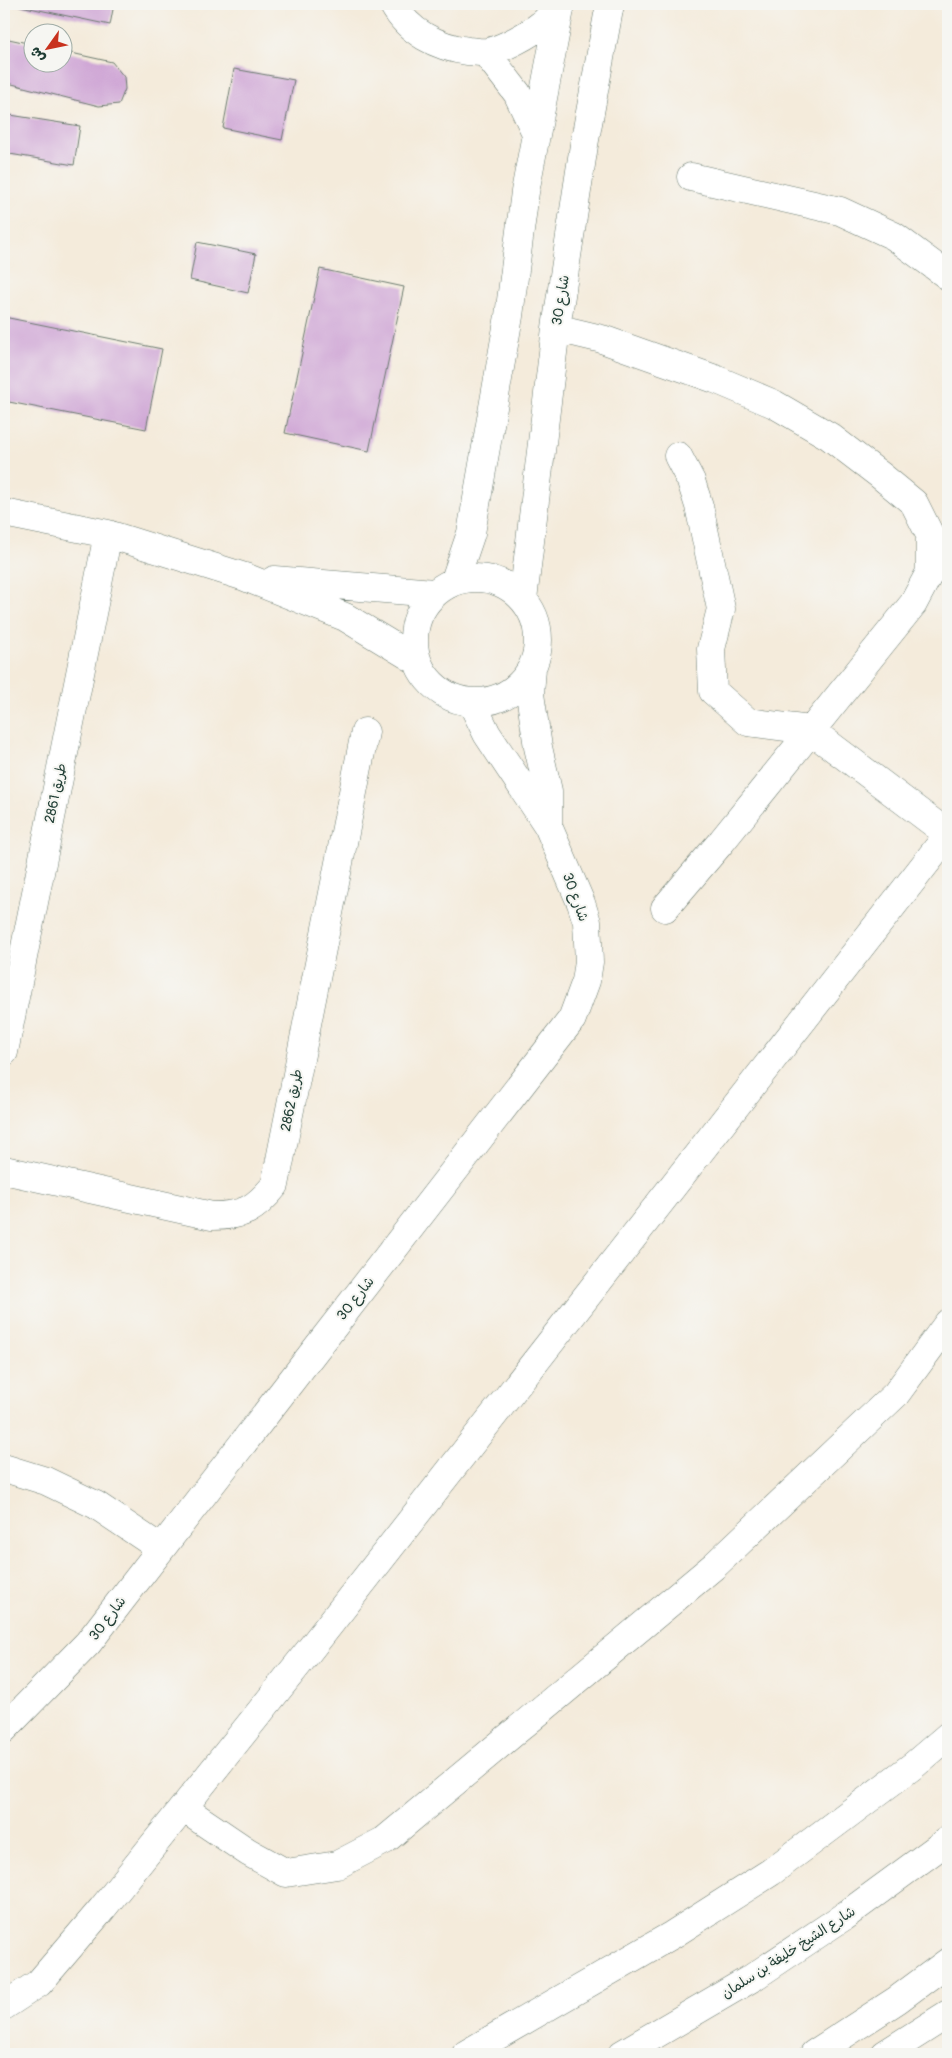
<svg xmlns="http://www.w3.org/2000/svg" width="952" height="2058" viewBox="0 0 952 2058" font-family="Pangolin,'Playpen Sans Arabic',sans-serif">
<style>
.building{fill:#cfa6d5}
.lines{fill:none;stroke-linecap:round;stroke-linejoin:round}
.minor-casing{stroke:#6a7a6e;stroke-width:29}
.highway-casing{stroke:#6a7a6e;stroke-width:29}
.minor{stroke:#fff;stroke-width:28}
.highway{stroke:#fff;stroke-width:28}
.labels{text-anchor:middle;stroke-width:4;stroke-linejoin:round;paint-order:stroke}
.street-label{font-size:14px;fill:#1f3d34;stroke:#f6f6f2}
</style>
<rect width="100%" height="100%" fill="#f6f6f2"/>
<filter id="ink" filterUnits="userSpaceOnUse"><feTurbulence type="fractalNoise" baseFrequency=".02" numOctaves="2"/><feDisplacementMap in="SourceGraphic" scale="10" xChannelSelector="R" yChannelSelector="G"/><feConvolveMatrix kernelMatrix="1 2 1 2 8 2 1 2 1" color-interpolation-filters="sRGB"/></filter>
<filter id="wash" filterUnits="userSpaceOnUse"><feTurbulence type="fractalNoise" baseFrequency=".0096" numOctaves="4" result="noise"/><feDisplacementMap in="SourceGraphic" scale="20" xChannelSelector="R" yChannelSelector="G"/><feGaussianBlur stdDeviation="1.12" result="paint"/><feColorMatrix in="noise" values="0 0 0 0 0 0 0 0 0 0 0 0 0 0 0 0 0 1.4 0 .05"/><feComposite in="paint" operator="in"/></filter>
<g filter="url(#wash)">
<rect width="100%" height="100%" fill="#f4ebdb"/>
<g id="blocks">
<!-- building -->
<path class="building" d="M 11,4 L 114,4 L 110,25 Z
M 4,38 L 32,44 L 32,62 L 62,62 L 62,51 L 112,62 L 124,77 L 125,89 L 119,104 L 99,106 L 4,82 Z
M 234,69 L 294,80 L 282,140 L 223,128 Z
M 4,114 L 80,126 L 74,165 L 4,153 Z
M 197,242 L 256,254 L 248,293 L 190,280 Z
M 320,269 L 404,287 L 369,451 L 285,433 Z
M 4,317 L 162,349 L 146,429 L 4,401 Z"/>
</g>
</g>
<g filter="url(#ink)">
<use href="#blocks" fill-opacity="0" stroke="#6a7a6e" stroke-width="1"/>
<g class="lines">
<defs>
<path id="minor" d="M 393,4 C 408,32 437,47 468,51 C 474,51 481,53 487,52 C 503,49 530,34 542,24 C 549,19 554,10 560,4
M 486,53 L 517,93 L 536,133
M 691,177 L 840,211 L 894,236 L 948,276
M 556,328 L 602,339 L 715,379 L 774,404 L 829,436 L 880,475 L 914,503 L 930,535 L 930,572 L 913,604 L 722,841 L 665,908
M 678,456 L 691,481 L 699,506 L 721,609 L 711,649 L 713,691 L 748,722 L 810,730 L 948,834
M 4,513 L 108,534 L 245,577 L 345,617 L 416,660
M414 640a62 62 0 1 1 124 0a62 62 0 1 1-124 0Z
M 274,580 L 434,593
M 455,580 L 471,533 L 509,316 L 525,192 L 561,4
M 523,599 L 556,328 L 584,145 L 610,4
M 532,668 L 530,694 L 538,747 L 548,791 L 548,826
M 4,1052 L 108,534
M 4,1170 L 212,1216 C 243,1216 255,1210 275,1185 L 365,732
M 4,1468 L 46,1481 L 96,1505 L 160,1548
M 4,1729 L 88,1643 L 572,1019 L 586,981 L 589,962 L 587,922 L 581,903 L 548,826 L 487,734 L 472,703
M 183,1808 L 248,1852 L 286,1873 L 337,1865 L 385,1840 L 714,1566 L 896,1394 L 948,1323
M 4,2006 L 39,1983 L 102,1909 L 308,1652 L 948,835"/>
<path id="highway" d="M 466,2054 L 672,1935 L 771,1872 L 914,1765 L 948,1736
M 622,2054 L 752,1978 L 843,1917 L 948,1840
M 814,2054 L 897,2000 L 948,1962
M 885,2054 L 948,2014"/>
</defs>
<!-- minor casing -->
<use href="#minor" class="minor-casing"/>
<!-- highway casing -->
<use href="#highway" class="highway-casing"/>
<!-- minor -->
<use href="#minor" class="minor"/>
<!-- highway -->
<use href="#highway" class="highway"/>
</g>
</g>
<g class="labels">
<!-- street labels -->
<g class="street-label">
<text transform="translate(560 300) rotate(-81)" y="5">شارع 30</text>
<text transform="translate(55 793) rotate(-78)" y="5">طريق 2861</text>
<text transform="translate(576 897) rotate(70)" y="5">شارع 30</text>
<text transform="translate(291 1100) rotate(-79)" y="5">طريق 2862</text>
<text transform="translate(355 1298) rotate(-52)" y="5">شارع 30</text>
<text transform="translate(107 1618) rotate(-53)" y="5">شارع 30</text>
<text transform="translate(788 1952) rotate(-33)" y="5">شارع الشيخ خليفة بن سلمان</text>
</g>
</g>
<!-- margin -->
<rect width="952" height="2058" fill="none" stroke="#f6f6f2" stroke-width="20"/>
<!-- north arrow -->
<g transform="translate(48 48) rotate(237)"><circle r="24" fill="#f6f6f2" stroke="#a0aca6"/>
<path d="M0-4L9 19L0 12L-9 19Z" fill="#c8321e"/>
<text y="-8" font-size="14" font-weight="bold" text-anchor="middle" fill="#1f3d34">ش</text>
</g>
</svg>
